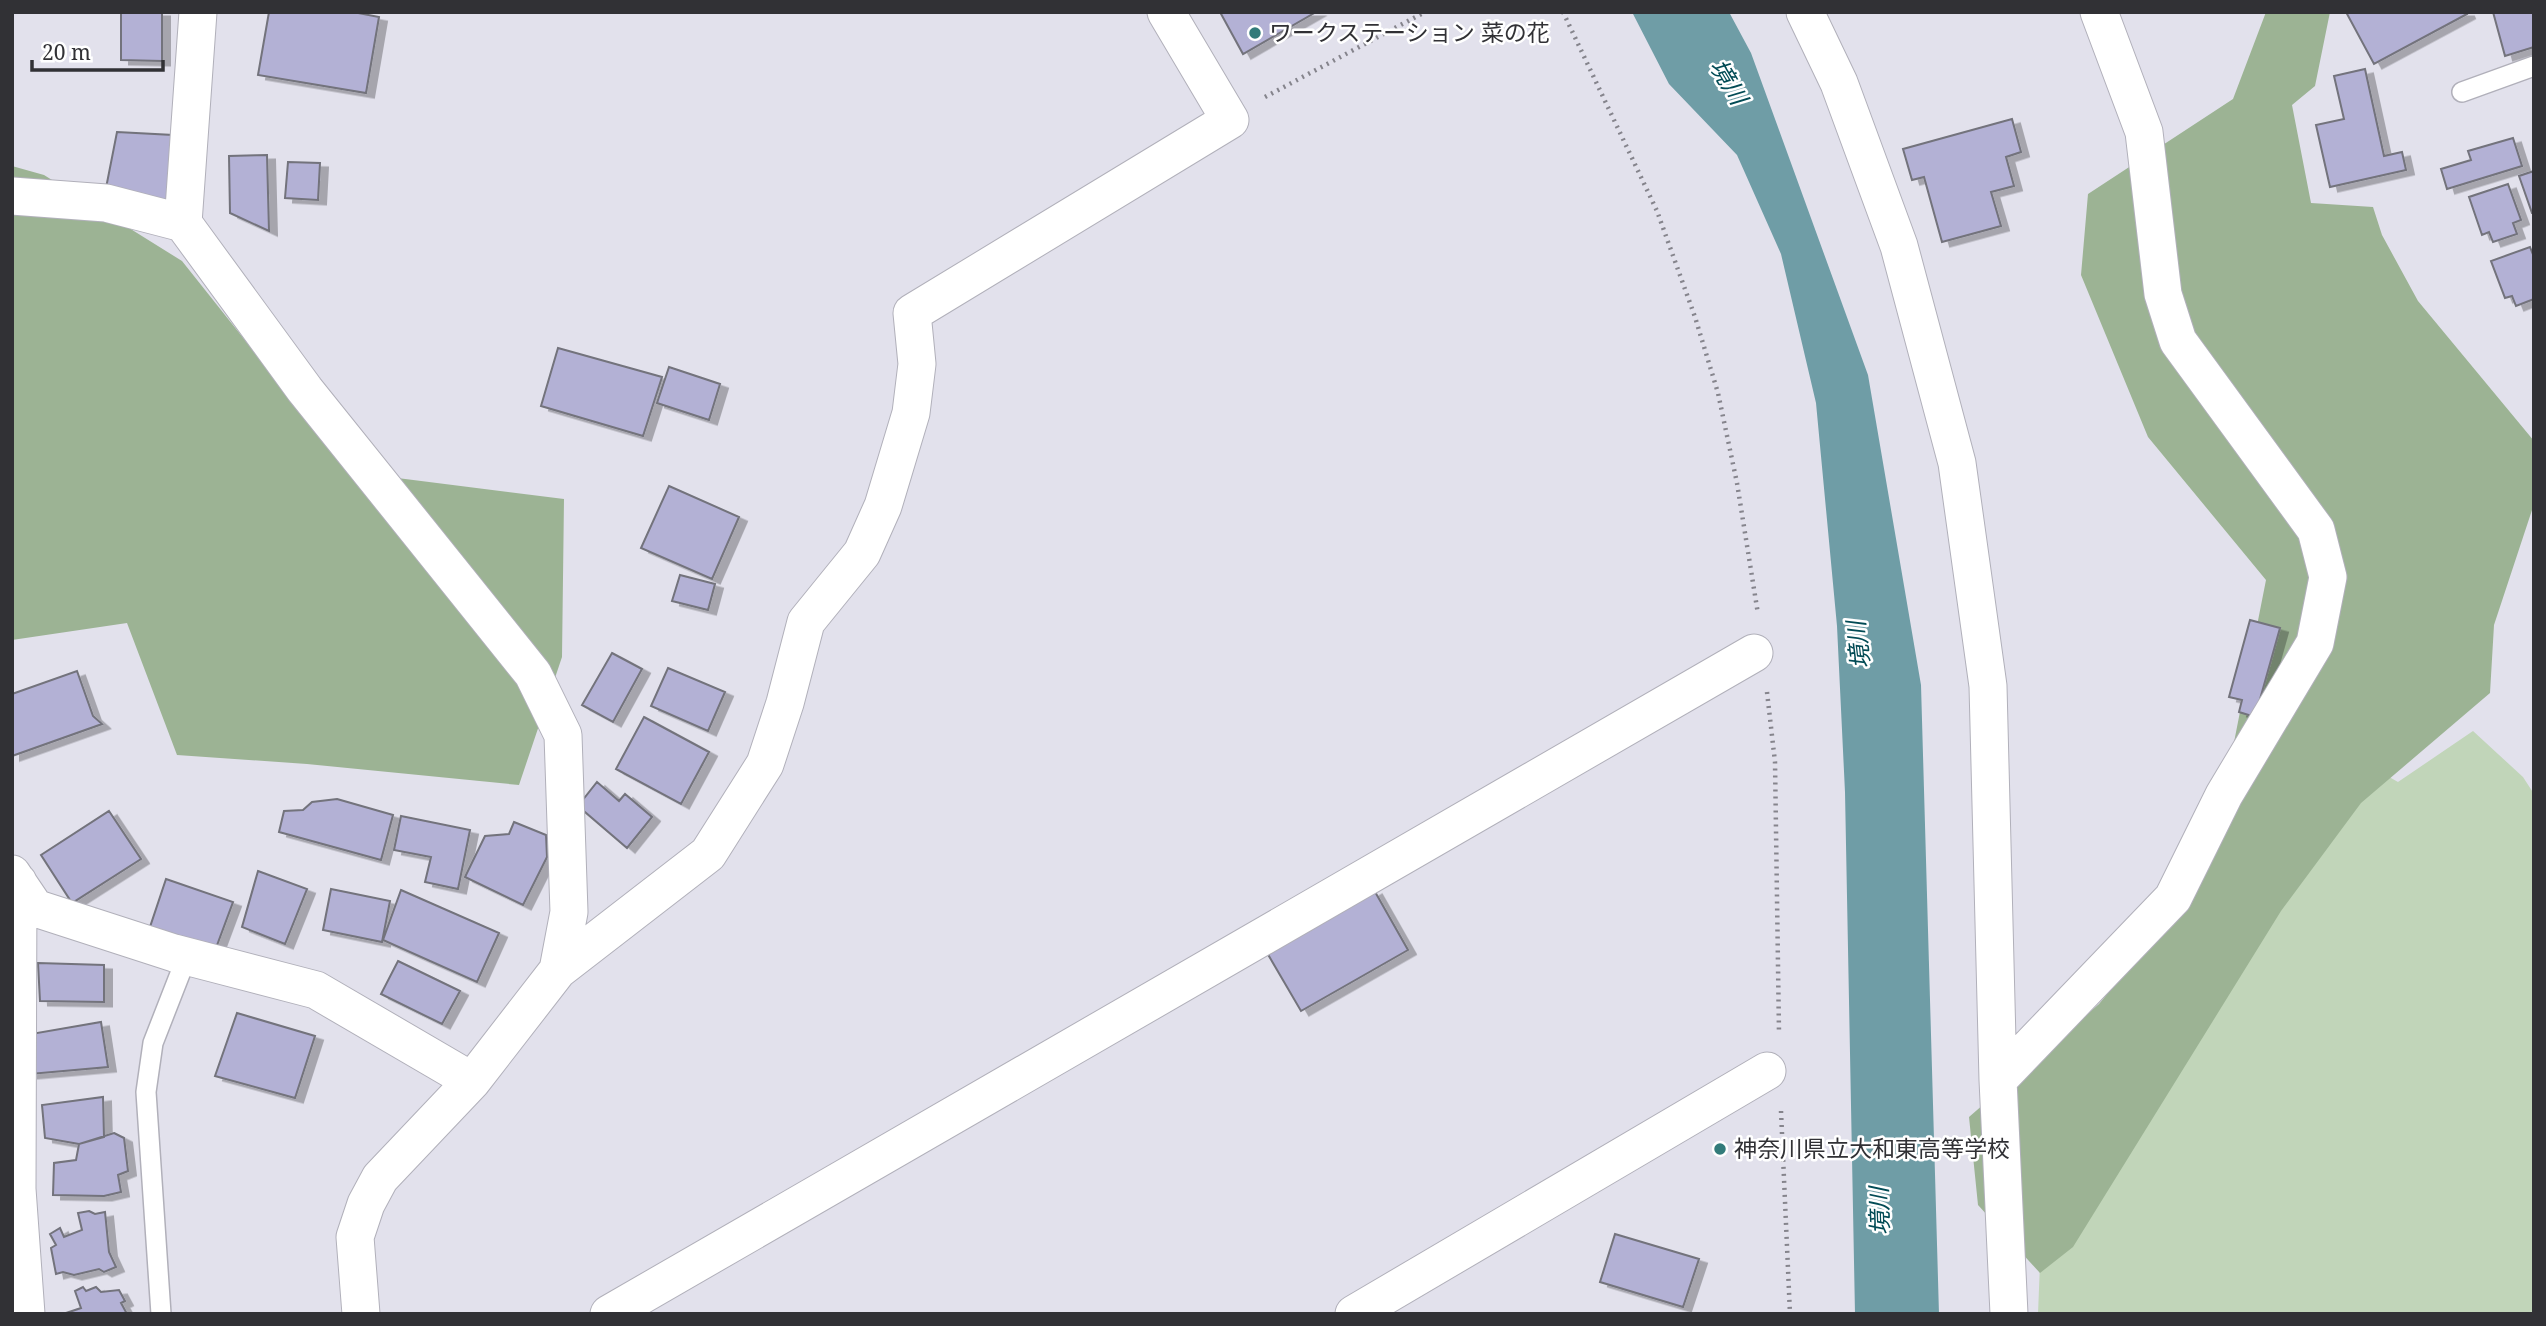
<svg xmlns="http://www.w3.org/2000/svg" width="2546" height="1326" viewBox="0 0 2546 1326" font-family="'Noto Serif','Noto Sans JP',serif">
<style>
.green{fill:#c1d5b9}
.forest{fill:#9cb394}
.water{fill:#6f9da6}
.building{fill:#b3b1d5;stroke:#73737c;stroke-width:2;filter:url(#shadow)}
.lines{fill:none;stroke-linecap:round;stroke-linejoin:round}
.service-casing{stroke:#b1b0ba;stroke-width:22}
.minor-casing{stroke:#b1b0ba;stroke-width:39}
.path{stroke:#85848c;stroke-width:4.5;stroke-dasharray:2 5;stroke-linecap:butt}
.service{stroke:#fff;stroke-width:19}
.minor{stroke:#fff;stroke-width:37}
.poi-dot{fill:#327b7a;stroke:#fff;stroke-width:2.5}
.labels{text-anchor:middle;stroke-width:5;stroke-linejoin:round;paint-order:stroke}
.poi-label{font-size:23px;fill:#313135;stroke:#fff;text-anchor:start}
.water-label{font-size:24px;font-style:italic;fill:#024b55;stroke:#fff}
</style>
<defs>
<filter id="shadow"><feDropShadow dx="8" dy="4.5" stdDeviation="0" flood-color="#0004"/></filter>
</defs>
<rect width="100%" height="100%" fill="#e2e1ec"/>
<!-- green -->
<path class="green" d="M 2473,731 L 2523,777 L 2534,794 L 2534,1314 L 2038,1314 L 2043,1187 L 2368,765 L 2398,782 Z"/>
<!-- forest -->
<path class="forest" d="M 2266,12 L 2330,12 L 2315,86 L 2292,105 L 2311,203 L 2373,207 L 2382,235 L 2418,301 L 2534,441 L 2534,504 L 2494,625 L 2490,693 L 2361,803 L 2281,911 L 2073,1247 L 2040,1273 L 1978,1205 L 1969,1117 L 2099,1004 L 2209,869 L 2266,580 L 2148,437 L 2081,275 L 2088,194 L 2233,99 Z
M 12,166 L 44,175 L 182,261 L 350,472 L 564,499 L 562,657 L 519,785 L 307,764 L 177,755 L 127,623 L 12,640 Z"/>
<!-- water -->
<path class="water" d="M 1632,12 L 1729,12 L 1751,53 L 1868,375 L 1921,685 L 1939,1314 L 1855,1314 L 1845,792 L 1837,626 L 1816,403 L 1781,254 L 1737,155 L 1669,84 Z"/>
<!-- building -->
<path class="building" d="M 121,12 L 162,12 L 162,61 L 121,60 Z
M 269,12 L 353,12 L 379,17 L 366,93 L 258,75 Z
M 1220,12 L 1316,12 L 1243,54 Z
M 2346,12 L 2466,12 L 2467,14 L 2374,64 Z
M 2493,12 L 2534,12 L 2534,47 L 2505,56 Z
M 2365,69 L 2384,156 L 2402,152 L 2406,170 L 2330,187 L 2316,125 L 2344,119 L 2334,76 Z
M 2012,119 L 2021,152 L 2006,157 L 2014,186 L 1991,192 L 2001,226 L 1942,242 L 1924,177 L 1912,180 L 1903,149 Z
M 117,132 L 173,135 L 170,201 L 106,188 Z
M 2513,138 L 2522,166 L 2447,189 L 2441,169 L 2471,160 L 2468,151 Z
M 267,155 L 269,231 L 230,213 L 229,156 Z
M 288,162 L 320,163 L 318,200 L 285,198 Z
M 2534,171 L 2534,213 L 2532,213 L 2519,176 Z
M 2508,184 L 2521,220 L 2513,223 L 2517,234 L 2493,242 L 2489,232 L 2482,235 L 2469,197 Z
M 2530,247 L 2534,257 L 2534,299 L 2516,306 L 2512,296 L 2505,298 L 2491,261 Z
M 558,348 L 662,377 L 643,436 L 541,406 Z
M 669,367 L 720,384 L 709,420 L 657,403 Z
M 669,486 L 739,517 L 712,579 L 641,548 Z
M 680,575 L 715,584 L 708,610 L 672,601 Z
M 2250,620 L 2280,628 L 2255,717 L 2239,712 L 2242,700 L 2229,697 Z
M 612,653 L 642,669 L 613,722 L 582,705 Z
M 668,668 L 725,692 L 708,731 L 651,706 Z
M 77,671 L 93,716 L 102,724 L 12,756 L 12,694 Z
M 644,717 L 709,752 L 681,804 L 616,769 Z
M 597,782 L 619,801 L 625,794 L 652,817 L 627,848 L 578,806 Z
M 337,799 L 393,815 L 381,860 L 279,832 L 284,811 L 303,810 L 312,802 Z
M 109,811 L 141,859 L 72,903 L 41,855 Z
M 401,816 L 470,830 L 458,889 L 425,882 L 431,857 L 394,850 Z
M 514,822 L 546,835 L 547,857 L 523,905 L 465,877 L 485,836 L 509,834 Z
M 258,871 L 307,889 L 285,944 L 242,927 Z
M 166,879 L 233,902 L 213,956 L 148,933 Z
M 331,889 L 390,901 L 382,942 L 323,930 Z
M 401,890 L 499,933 L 477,982 L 383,940 Z
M 1374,890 L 1408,950 L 1301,1011 L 1266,951 Z
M 398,961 L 460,991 L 442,1024 L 381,994 Z
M 38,963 L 104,965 L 104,1002 L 40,1001 Z
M 237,1013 L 315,1036 L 295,1098 L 215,1076 Z
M 101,1022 L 108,1067 L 30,1074 L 31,1034 Z
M 103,1097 L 104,1137 L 79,1144 L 45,1138 L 42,1105 Z
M 114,1133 L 124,1138 L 128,1171 L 118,1175 L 121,1192 L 104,1196 L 53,1195 L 54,1163 L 76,1160 L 79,1144 Z
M 89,1211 L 95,1214 L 105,1212 L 109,1252 L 116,1267 L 104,1272 L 99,1269 L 74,1275 L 63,1272 L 56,1274 L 51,1248 L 56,1245 L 50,1234 L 60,1228 L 64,1237 L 82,1230 L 78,1213 Z
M 1615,1234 L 1699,1259 L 1683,1307 L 1600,1282 Z
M 83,1287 L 86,1291 L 96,1287 L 101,1292 L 119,1290 L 125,1301 L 121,1303 L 127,1314 L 63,1314 L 81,1308 L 75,1291 Z"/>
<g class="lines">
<defs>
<path id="service" d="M 2462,92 L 2534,66
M 161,1314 L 146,1092 L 153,1043 L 187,956"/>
<path id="minor" d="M 198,12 L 183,223 L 305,390 L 533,674 L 563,735 L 569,912 L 558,970
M 1805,12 L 1839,83 L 1899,246 L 1957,463 L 1988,686 L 1998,1080 L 2009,1314
M 12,196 L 106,203 L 183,223
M 12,874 L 35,908 L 174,953 L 316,990 L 472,1081
M 18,882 L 17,1189 L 26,1314
M 1998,1080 L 2173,898 L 2224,795 L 2315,643 L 2328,577 L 2316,530 L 2178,341 L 2163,294 L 2144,132 L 2099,12
M 361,1314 L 355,1237 L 366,1204 L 380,1178 L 472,1081 L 558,970 L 708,854 L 765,764 L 785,703 L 806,622 L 862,553 L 883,506 L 911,413 L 917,364 L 912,313 L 1230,120 L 1166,12
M 609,1314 L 1754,653
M 1354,1314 L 1767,1071"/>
</defs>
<!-- service casing -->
<use href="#service" class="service-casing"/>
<!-- minor casing -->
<use href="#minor" class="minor-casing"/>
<!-- path -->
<path class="path" d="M 1563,12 L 1657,211 L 1695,317 L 1718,393 L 1737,483 L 1758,614
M 1265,97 L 1425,12
M 1767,692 L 1775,762 L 1779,1033
M 1781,1111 L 1790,1314"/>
<!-- service -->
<use href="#service" class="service"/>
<!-- minor -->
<use href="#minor" class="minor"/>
</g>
<!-- markers -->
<g class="poi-dot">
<circle cx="1255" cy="33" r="7"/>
<circle cx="1720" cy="1149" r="7"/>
</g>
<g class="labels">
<!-- poi labels -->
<g class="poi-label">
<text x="1269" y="41">ワークステーション 菜の花</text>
<text x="1734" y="1157">神奈川県立大和東高等学校</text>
</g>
<!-- water labels -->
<g class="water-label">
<text transform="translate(1728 82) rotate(59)" y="8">境川</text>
<text transform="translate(1859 645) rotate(-97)" y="8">境川</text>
<text transform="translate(1880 1211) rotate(-92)" y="8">境川</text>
</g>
</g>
<!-- border -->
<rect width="2546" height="1326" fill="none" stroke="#313135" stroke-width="28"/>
<!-- scale -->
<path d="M32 60v10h131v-10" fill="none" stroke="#313135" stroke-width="3.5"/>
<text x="42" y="60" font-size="21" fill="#313135" stroke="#ffffff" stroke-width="5" paint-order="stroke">20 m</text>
</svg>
